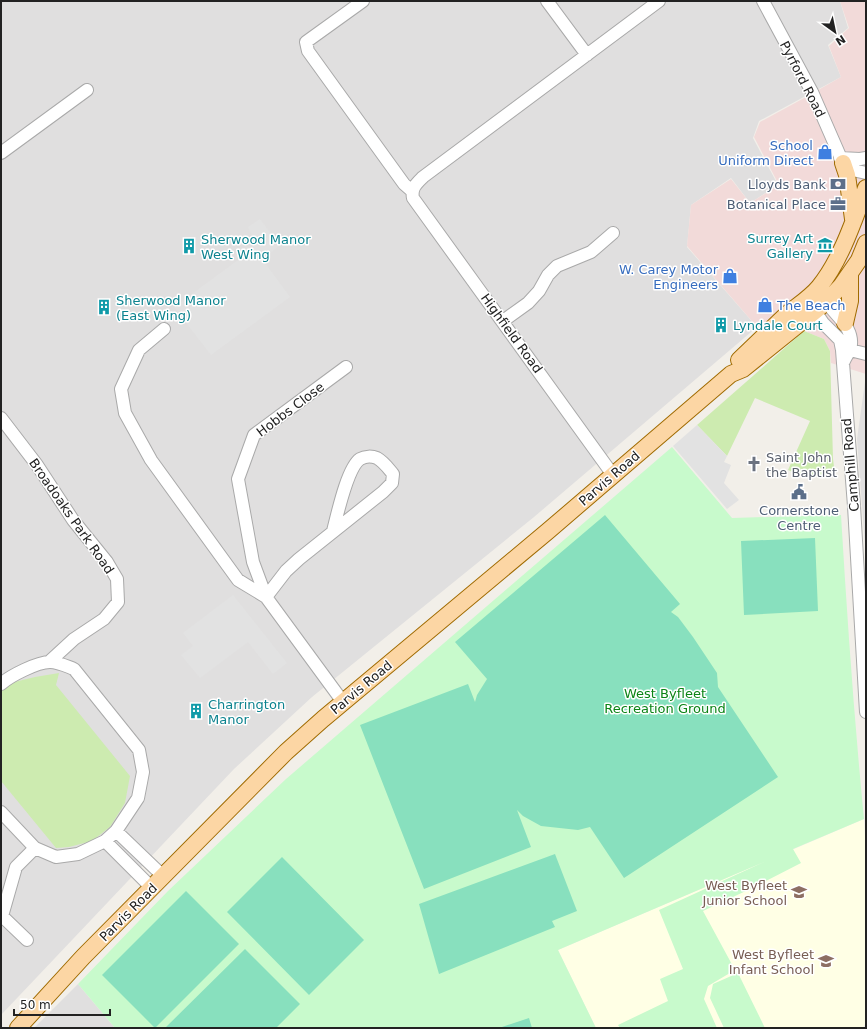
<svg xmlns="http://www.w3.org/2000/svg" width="867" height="1029" viewBox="0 0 867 1029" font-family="'DejaVu Sans',sans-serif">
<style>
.residential{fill:#e0dfdf}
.commercial{fill:#f2dad9}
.education{fill:#ffffe5}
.grass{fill:#cdebb0}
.park{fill:#c8facc}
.pitch{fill:#88e0be}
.parking{fill:#e2e2e2}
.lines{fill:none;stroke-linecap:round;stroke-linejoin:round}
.minor-casing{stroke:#a9a9a9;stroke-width:14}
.major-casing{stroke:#a06b00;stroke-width:18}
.minor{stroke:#fff;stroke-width:12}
.major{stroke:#fcd6a4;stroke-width:16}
.labels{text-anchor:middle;stroke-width:3;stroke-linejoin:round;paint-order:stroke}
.street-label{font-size:13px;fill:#222;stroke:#fff}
.shop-label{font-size:13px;fill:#366cbe;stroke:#fff;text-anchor:end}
.service-label{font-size:13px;fill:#4e5e75;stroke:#fff;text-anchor:end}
.culture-label{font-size:13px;fill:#0d838f;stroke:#fff;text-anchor:start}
.worship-label{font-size:13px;fill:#5b616d;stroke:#fff;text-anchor:start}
.park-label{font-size:13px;fill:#0c8416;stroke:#fff}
.education-label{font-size:13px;fill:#785e54;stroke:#fff;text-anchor:end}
</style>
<rect width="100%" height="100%" fill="#f2efe9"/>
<!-- residential -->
<path class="residential" d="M 1,1 L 840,1 L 848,28 L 828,45 L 841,77 L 759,121 L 753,138 L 778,185 L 750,203 L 731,178 L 691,205 L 687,247 L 757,327 L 534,517 L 312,697 L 234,769 L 1,1015 Z
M 865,382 L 866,382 L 866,559 L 857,439 Z
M 78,984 L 115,1028 L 34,1028 Z"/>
<!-- commercial -->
<path class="commercial" d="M 840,1 L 866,1 L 866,374 L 831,363 L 830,351 L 824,339 L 804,331 L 757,327 L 687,246 L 691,205 L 731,179 L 750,203 L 779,185 L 754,137 L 760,122 L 806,97 L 841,77 L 829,46 L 849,28 Z"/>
<!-- education -->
<path class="education" d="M 864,819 L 866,856 L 866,1022 L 863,1028 L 596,1028 L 558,950 Z"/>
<!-- grass -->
<path class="grass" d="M 804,331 L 824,339 L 830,351 L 833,459 L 835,474 L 804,477 L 788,470 L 810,421 L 755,398 L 727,456 L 697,425 Z
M 59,673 L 56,685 L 130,776 L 125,803 L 110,827 L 92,841 L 69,847 L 56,848 L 1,781 L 1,691 L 10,683 L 35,677 Z"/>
<!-- park -->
<path class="park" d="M 672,447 L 732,518 L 841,515 C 847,616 854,717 864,819 L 793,849 L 801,863 L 750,889 L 703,911 L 735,970 L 708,986 L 704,999 L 717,1028 L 620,1028 L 618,1025 L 668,1001 L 660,979 L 683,969 L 659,910 L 764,862 L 558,950 L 596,1028 L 115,1028 L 78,984 L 168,891 L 286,779 Z
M 738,973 L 765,1028 L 724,1028 L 710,998 L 713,984 Z"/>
<!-- pitch -->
<path class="pitch" d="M 605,515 L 680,604 L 671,612 L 678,617 L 693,637 L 717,673 L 718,687 L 778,777 L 624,878 L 590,827 L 578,830 L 541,826 L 523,816 L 517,810 L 531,847 L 424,889 L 360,725 L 468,684 L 475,702 L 477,695 L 487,679 L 455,642 Z
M 815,538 L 818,611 L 744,615 L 741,541 Z
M 555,854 L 577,911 L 552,921 L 555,927 L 439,974 L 419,904 Z
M 282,857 L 364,940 L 309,995 L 227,912 Z
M 186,891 L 239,944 L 155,1028 L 102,975 Z
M 245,949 L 300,1004 L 276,1028 L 165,1028 Z
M 529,1018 L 532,1028 L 499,1028 Z"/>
<!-- parking -->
<path class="parking" d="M 260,219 L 271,234 L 283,243 L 262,259 L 290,297 L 211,355 L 174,307 L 249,252 L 253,245 L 253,237 L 248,227 Z
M 697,425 L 727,456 L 724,462 L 731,465 L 724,483 L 739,500 L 727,509 L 673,446 Z
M 233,595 L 287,663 L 273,674 L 248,642 L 200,678 L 181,655 L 193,646 L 183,633 Z"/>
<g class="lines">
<defs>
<path id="minor" d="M 363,1 L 306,42 L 308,51 L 404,184 L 412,191
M 547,1 L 587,55
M 763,1 L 812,92 L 843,163 L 857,171 L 866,173
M 1,153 L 87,90
M 840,158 L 860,159 L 866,158
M 822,295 C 830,313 857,326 850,350 C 848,354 845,358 844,361
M 811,305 L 823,323 L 840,340 L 842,350 L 854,506 L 866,712
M 503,321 L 528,303 L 539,291 L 548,275 L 557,266 L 591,252 L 613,233
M 164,329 L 139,350 L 121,389 L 125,413 L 151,460 L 238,580 L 266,597
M 850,350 L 866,354
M 1,418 L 37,465 L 73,520 L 107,562 L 117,579 L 118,602 L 104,619 L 74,639 L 49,662
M 613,475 L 413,198 C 411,188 416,184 423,177 L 659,1
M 266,597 L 286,571 L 299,559 L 383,492 L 392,483 L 393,474 C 388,468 384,462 377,458 C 372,456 365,456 360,459 C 347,468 337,516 333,531
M 1,684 C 10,676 37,662 50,662 C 58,662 66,666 74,669 L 139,750 L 143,772 L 138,798 L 116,831 L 105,841 L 78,854 L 56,857 L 35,848 L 1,812
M 343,702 L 266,597 L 253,562 L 238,479 L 254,435 L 346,367
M 116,831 L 164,877
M 105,841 L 152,888
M 27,940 L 2,916 L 16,867 L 35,848"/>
<path id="major" d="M 843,163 L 847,175 L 853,219
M 845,323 L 850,301 L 850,273
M 739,360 C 755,345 770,330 786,315 C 797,306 810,298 819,287 C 841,260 854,220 866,188
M 18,1028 L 83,957 L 286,752 L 323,719 L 548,531 L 731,374 L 743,369 L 825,303 L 841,286 L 859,260 L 866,243"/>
</defs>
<!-- minor casing -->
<use href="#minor" class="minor-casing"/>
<!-- major casing -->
<use href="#major" class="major-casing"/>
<!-- minor -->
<use href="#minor" class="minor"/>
<!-- major -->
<use href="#major" class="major"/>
</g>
<!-- icons -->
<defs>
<symbol id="shop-bare" viewBox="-9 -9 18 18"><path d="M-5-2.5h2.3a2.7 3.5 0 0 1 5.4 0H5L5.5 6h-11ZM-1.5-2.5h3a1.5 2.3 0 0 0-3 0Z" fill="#3f7fe0" stroke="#fff" stroke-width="2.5" paint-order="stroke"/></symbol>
<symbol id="bank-bare" viewBox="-9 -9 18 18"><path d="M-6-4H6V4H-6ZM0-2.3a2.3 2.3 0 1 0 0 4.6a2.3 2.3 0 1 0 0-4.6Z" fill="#5c6f8a" stroke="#fff" stroke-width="2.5" paint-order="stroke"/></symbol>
<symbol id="office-bare" viewBox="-9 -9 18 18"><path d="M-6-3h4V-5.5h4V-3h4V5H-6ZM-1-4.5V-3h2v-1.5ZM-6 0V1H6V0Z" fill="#5c6f8a" stroke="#fff" stroke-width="2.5" paint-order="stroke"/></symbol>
<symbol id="museum-bare" viewBox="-9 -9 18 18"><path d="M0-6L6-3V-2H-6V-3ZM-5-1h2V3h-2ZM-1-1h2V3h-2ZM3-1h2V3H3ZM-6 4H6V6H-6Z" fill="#0f9aa8" stroke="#fff" stroke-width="2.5" paint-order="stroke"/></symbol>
<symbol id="building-bare" viewBox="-9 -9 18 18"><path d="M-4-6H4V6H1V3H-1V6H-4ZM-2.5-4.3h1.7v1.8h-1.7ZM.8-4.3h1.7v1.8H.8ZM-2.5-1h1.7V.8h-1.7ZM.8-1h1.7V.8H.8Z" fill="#0f9aa8" stroke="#fff" stroke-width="2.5" paint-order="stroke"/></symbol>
<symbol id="church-bare" viewBox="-9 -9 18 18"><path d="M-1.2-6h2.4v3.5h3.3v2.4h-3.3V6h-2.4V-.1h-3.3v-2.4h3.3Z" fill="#6b7280" stroke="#fff" stroke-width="2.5" paint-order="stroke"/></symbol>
<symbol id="civic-bare" viewBox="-9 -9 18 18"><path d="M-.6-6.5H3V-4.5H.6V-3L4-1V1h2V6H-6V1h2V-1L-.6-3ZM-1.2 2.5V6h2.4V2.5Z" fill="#5c6f8a" stroke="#fff" stroke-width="2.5" paint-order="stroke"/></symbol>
<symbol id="school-bare" viewBox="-9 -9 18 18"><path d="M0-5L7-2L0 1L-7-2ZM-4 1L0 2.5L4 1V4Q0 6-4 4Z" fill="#8d6e63" stroke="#fff" stroke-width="2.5" paint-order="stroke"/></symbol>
</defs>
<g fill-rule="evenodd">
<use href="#shop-bare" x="814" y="141" width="22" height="22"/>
<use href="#bank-bare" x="827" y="173" width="22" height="22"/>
<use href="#office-bare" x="827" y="193" width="22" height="22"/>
<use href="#museum-bare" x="814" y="234" width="22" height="22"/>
<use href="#building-bare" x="178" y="235" width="22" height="22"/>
<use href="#shop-bare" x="719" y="265" width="22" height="22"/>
<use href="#shop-bare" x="754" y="294" width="22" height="22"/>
<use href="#building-bare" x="93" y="296" width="22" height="22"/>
<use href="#building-bare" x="710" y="314" width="22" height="22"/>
<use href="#church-bare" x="743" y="453" width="22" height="22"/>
<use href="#civic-bare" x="788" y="481" width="22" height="22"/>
<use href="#building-bare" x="185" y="700" width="22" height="22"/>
<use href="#school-bare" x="788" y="881" width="22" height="22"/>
<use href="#school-bare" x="815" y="950" width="22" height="22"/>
</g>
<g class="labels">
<!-- street labels -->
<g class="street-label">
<text transform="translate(803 79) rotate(63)" y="5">Pyrford Road</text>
<text transform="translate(512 333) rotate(54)" y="5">Highfield Road</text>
<text transform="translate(290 409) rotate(-37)" y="5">Hobbs Close</text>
<text transform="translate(850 465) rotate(-95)" y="5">Camphill Road</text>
<text transform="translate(609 478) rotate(-41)" y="5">Parvis Road</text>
<text transform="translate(72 516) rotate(55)" y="5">Broadoaks Park Road</text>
<text transform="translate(361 687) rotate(-40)" y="5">Parvis Road</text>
<text transform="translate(128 912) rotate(-45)" y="5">Parvis Road</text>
</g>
<!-- shop labels -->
<g class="shop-label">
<text x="813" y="150">School<tspan x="813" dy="15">Uniform Direct</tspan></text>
<text x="718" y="274">W. Carey Motor<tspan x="718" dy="15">Engineers</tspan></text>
<text x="777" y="310" text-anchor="start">The Beach</text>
</g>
<!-- service labels -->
<g class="service-label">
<text x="826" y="189">Lloyds Bank</text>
<text x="826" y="209">Botanical Place</text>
<text x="799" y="515" text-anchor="middle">Cornerstone<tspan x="799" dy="15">Centre</tspan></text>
</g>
<!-- culture labels -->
<g class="culture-label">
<text x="813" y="243" text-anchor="end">Surrey Art<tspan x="813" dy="15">Gallery</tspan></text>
<text x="201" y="244">Sherwood Manor<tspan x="201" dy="15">West Wing</tspan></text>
<text x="116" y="305">Sherwood Manor<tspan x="116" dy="15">(East Wing)</tspan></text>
<text x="733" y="330">Lyndale Court</text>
<text x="208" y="709">Charrington<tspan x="208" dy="15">Manor</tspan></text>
</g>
<!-- worship labels -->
<g class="worship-label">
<text x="766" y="462">Saint John<tspan x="766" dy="15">the Baptist</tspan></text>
</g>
<!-- park labels -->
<g class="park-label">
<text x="665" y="698">West Byfleet<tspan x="665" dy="15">Recreation Ground</tspan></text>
</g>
<!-- education labels -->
<g class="education-label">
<text x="787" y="890">West Byfleet<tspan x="787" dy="15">Junior School</tspan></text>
<text x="814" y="959">West Byfleet<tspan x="814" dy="15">Infant School</tspan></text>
</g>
</g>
<!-- border -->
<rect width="867" height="1029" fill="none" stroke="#222222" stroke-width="4"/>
<!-- north arrow -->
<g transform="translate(835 32) rotate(147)" stroke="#ffffff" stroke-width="3" paint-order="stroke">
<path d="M0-3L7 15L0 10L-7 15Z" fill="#222222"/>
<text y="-6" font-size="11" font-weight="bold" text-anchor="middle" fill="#222222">N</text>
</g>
<!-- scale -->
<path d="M14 1009v6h96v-6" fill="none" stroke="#222222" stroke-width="2"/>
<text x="20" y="1009" font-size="12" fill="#222222" stroke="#ffffff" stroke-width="3" paint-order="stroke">50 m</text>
</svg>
